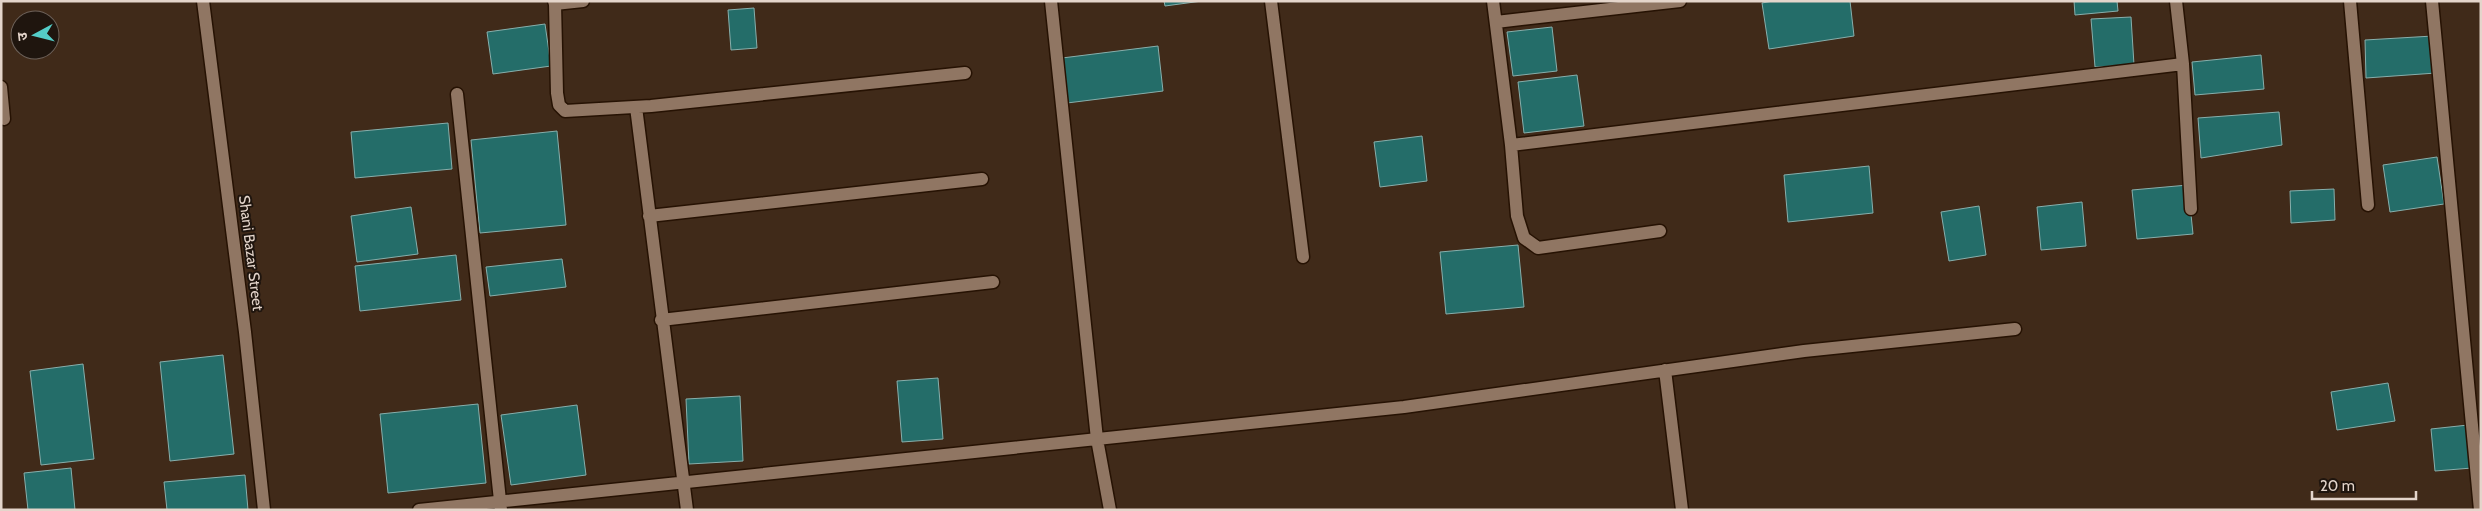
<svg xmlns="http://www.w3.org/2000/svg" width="2482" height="511" viewBox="0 0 2482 511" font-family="Cabin,'Noto Sans Devanagari',sans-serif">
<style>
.building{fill:#246d69;stroke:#87afac}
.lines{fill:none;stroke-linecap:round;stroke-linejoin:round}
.minor-casing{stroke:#261203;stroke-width:15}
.tertiary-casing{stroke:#261203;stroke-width:15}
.minor{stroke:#907663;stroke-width:12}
.tertiary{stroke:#907663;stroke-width:12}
.labels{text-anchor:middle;stroke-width:4;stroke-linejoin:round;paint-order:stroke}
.street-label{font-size:15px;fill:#e4d5cb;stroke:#1f150e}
</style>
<rect width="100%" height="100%" fill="#402a19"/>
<!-- building -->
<path class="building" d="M 1164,1 L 1202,1 L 1165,6 Z
M 1773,1 L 1850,1 L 1854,36 L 1769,49 L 1762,3 Z
M 2074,1 L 2117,1 L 2118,11 L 2075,15 Z
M 754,8 L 757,48 L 731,50 L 728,10 Z
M 2131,17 L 2134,65 L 2095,67 L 2091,19 Z
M 545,24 L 551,66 L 493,74 L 487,32 Z
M 1552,27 L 1557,71 L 1513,76 L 1507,32 Z
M 2433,36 L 2436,73 L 2366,78 L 2365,40 Z
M 1158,46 L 1163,91 L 1067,103 L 1062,58 Z
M 2261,55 L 2264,89 L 2195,95 L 2192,62 Z
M 1577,75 L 1584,126 L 1524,133 L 1518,82 Z
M 2279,112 L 2282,145 L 2201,158 L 2198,118 Z
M 448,123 L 452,169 L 355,178 L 351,132 Z
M 557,131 L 566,225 L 480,233 L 471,140 Z
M 1422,136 L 1427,181 L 1380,187 L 1374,142 Z
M 2437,157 L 2444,204 L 2390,212 L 2383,165 Z
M 1869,166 L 1873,213 L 1788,222 L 1784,175 Z
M 2188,185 L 2193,234 L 2137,239 L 2132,190 Z
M 2334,189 L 2335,220 L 2291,223 L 2290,191 Z
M 2082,202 L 2086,246 L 2041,250 L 2037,207 Z
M 1979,206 L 1986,255 L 1949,261 L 1941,212 Z
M 411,207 L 418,254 L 357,262 L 351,216 Z
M 1518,245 L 1524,307 L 1446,314 L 1440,252 Z
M 456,255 L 461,300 L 360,311 L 355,266 Z
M 562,259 L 566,287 L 490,296 L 486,267 Z
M 223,355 L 234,454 L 170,461 L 160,362 Z
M 83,364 L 94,459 L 41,465 L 30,371 Z
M 938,378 L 943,439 L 902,442 L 897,381 Z
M 2388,383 L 2395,421 L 2337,430 L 2331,392 Z
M 740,396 L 743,461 L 689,464 L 686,399 Z
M 478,404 L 486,483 L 388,493 L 380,414 Z
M 577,405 L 586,475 L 511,485 L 501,415 Z
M 2468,425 L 2472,468 L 2435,471 L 2431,429 Z
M 71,468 L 75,510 L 28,510 L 24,473 Z
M 245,475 L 248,510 L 167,510 L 164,482 Z"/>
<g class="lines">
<defs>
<path id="minor" d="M 554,1 L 555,4 L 583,1
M 1051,1 L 1097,439 L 1110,510
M 1271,1 L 1303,257
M 1493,1 L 1511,145 L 1517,216 L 1524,238 L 1538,248 L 1660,231
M 2176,1 L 2183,64 L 2191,209
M 2350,1 L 2368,205
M 2432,1 L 2480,510
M 555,4 L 557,93 L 559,105 L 565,111 L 651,106 L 965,73
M 1496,22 L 1680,1
M 1,87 L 4,119
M 457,94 L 501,510
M 636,107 L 687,510
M 1511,145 L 2183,64
M 649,216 L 982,179
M 661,320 L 993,282
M 1665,370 L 1682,510
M 419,510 L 1404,407 L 1804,351 L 2015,329"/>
<path id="tertiary" d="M 203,1 L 245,332 L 264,510"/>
</defs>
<!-- minor casing -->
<use href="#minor" class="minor-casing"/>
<!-- tertiary casing -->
<use href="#tertiary" class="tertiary-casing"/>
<!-- minor -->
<use href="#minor" class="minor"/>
<!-- tertiary -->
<use href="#tertiary" class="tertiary"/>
</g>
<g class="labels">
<!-- street labels -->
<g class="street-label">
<text transform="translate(251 253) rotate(83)" y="5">Shani Bazar Street</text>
</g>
</g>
<!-- border -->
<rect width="2482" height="511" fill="none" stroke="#e4d5cb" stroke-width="5"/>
<!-- north arrow -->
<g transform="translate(35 35) rotate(263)"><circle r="24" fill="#1f150e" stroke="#6e625a"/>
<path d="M0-4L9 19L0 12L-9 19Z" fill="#54cdc8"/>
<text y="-8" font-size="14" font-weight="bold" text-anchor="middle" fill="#e4d5cb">उ</text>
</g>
<!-- scale -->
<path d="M2312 491v8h104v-8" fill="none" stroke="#e4d5cb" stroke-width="2.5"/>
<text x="2320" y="491" font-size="15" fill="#e4d5cb" stroke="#1f150e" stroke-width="4" paint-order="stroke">20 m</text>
</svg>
